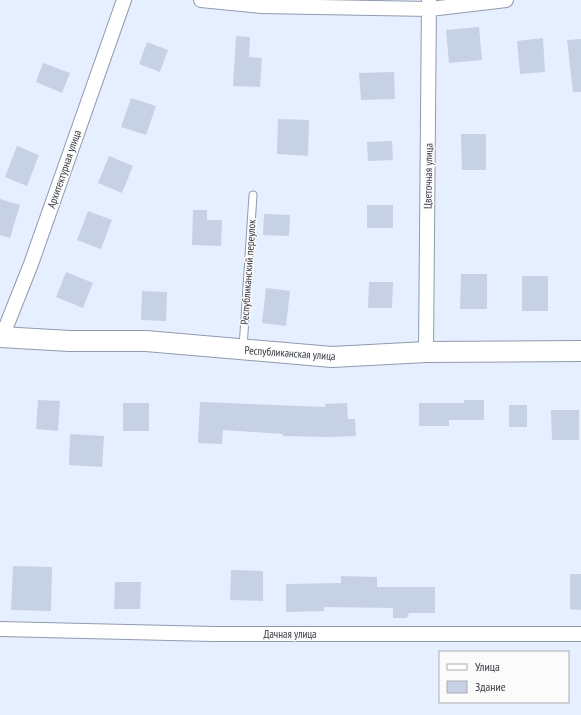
<svg xmlns="http://www.w3.org/2000/svg" width="581" height="715" viewBox="0 0 581 715" font-family="'PT Sans Narrow',sans-serif">
<style>
.building{fill:#c6d1e5}
.lines{fill:none;stroke-linecap:round;stroke-linejoin:round}
.lane-casing{stroke:#909bae;stroke-width:9}
.street-casing{stroke:#909bae;stroke-width:16}
.secondary-casing{stroke:#909bae;stroke-width:22}
.lane{stroke:#fff;stroke-width:7}
.street{stroke:#fff;stroke-width:14}
.secondary{stroke:#fff;stroke-width:20}
.labels{text-anchor:middle;stroke-width:3;stroke-linejoin:round;paint-order:stroke}
.street-label{font-size:11px;fill:#363b43;stroke:#fbfbfb}
</style>
<rect width="100%" height="100%" fill="#e5efff"/>
<!-- building -->
<path class="building" d="M 479,27 L 482,60 L 449,63 L 446,30 Z
M 236,36 L 250,37 L 249,57 L 262,58 L 260,87 L 233,86 Z
M 543,38 L 545,72 L 520,74 L 517,41 Z
M 581,39 L 581,92 L 573,92 L 567,40 Z
M 147,42 L 168,50 L 160,72 L 139,64 Z
M 43,63 L 70,73 L 62,93 L 36,82 Z
M 394,72 L 395,99 L 361,100 L 359,73 Z
M 131,98 L 156,106 L 146,135 L 121,127 Z
M 278,119 L 309,120 L 308,156 L 277,154 Z
M 461,134 L 486,134 L 486,170 L 462,170 Z
M 392,141 L 393,160 L 368,161 L 367,142 Z
M 17,146 L 39,155 L 27,186 L 5,177 Z
M 109,156 L 133,166 L 122,193 L 98,183 Z
M 0,199 L 20,205 L 10,238 L 0,235 Z
M 367,205 L 393,205 L 393,228 L 367,228 Z
M 193,210 L 207,210 L 207,220 L 222,220 L 221,246 L 192,245 Z
M 88,211 L 112,220 L 101,249 L 77,240 Z
M 264,214 L 290,215 L 289,236 L 263,235 Z
M 66,272 L 93,283 L 83,308 L 56,297 Z
M 461,274 L 487,274 L 487,309 L 460,309 Z
M 522,276 L 548,276 L 548,311 L 522,311 Z
M 369,282 L 393,282 L 392,308 L 368,308 Z
M 266,288 L 290,291 L 286,326 L 262,323 Z
M 142,291 L 167,292 L 166,321 L 141,320 Z
M 38,400 L 60,401 L 58,431 L 36,429 Z
M 464,400 L 484,400 L 484,420 L 449,420 L 449,426 L 419,426 L 419,403 L 464,403 Z
M 200,402 L 325,407 L 325,404 L 347,403 L 348,419 L 355,419 L 356,436 L 327,437 L 283,436 L 283,434 L 223,430 L 222,444 L 198,443 Z
M 123,403 L 149,403 L 149,431 L 123,431 Z
M 509,405 L 527,405 L 527,427 L 509,427 Z
M 551,410 L 579,410 L 579,440 L 552,440 Z
M 70,434 L 104,436 L 102,467 L 69,465 Z
M 13,566 L 52,567 L 51,611 L 11,610 Z
M 231,570 L 263,571 L 263,601 L 230,600 Z
M 570,574 L 581,574 L 581,610 L 570,609 Z
M 341,576 L 377,577 L 377,587 L 435,587 L 435,613 L 409,613 L 407,618 L 393,618 L 393,608 L 324,607 L 324,611 L 286,612 L 286,584 L 341,583 Z
M 115,582 L 141,582 L 140,609 L 114,609 Z"/>
<g class="lines">
<defs>
<path id="lane" d="M 243,348 L 253,195"/>
<path id="street" d="M 201,0 L 261,6 L 430,9 L 506,0
M 2,337 L 31,264 L 124,0
M 426,352 L 429,0
M 0,629 L 213,634 L 581,634"/>
<path id="secondary" d="M 0,337 L 70,341 L 146,341 L 332,357 L 426,352 L 581,351"/>
</defs>
<!-- lane casing -->
<use href="#lane" class="lane-casing"/>
<!-- street casing -->
<use href="#street" class="street-casing"/>
<!-- secondary casing -->
<use href="#secondary" class="secondary-casing"/>
<!-- lane -->
<use href="#lane" class="lane"/>
<!-- street -->
<use href="#street" class="street"/>
<!-- secondary -->
<use href="#secondary" class="secondary"/>
</g>
<g class="labels">
<!-- street labels -->
<g class="street-label">
<text transform="translate(64 169) rotate(-71)" y="4">Архитектурная улица</text>
<text transform="translate(428 176) rotate(-89)" y="4">Цветочная улица</text>
<text transform="translate(248 272) rotate(-86)" y="4">Республиканский переулок</text>
<text transform="translate(290 353) rotate(4)" y="4">Республиканская улица</text>
<text x="290" y="638">Дачная улица</text>
</g>
</g>
<!-- legend -->
<rect x="439" y="651" width="130" height="52" fill="#fbfbfb" stroke="#acaeb1"/>
<rect x="447" y="664" width="20" height="6" fill="#ffffff" stroke="#acaeb1"/>
<text x="475" y="671" font-size="12" fill="#363b43">Улица</text>
<rect x="447" y="681" width="20" height="12" fill="#c6d1e5" stroke="#acaeb1"/>
<text x="475" y="691" font-size="12" fill="#363b43">Здание</text>
</svg>
